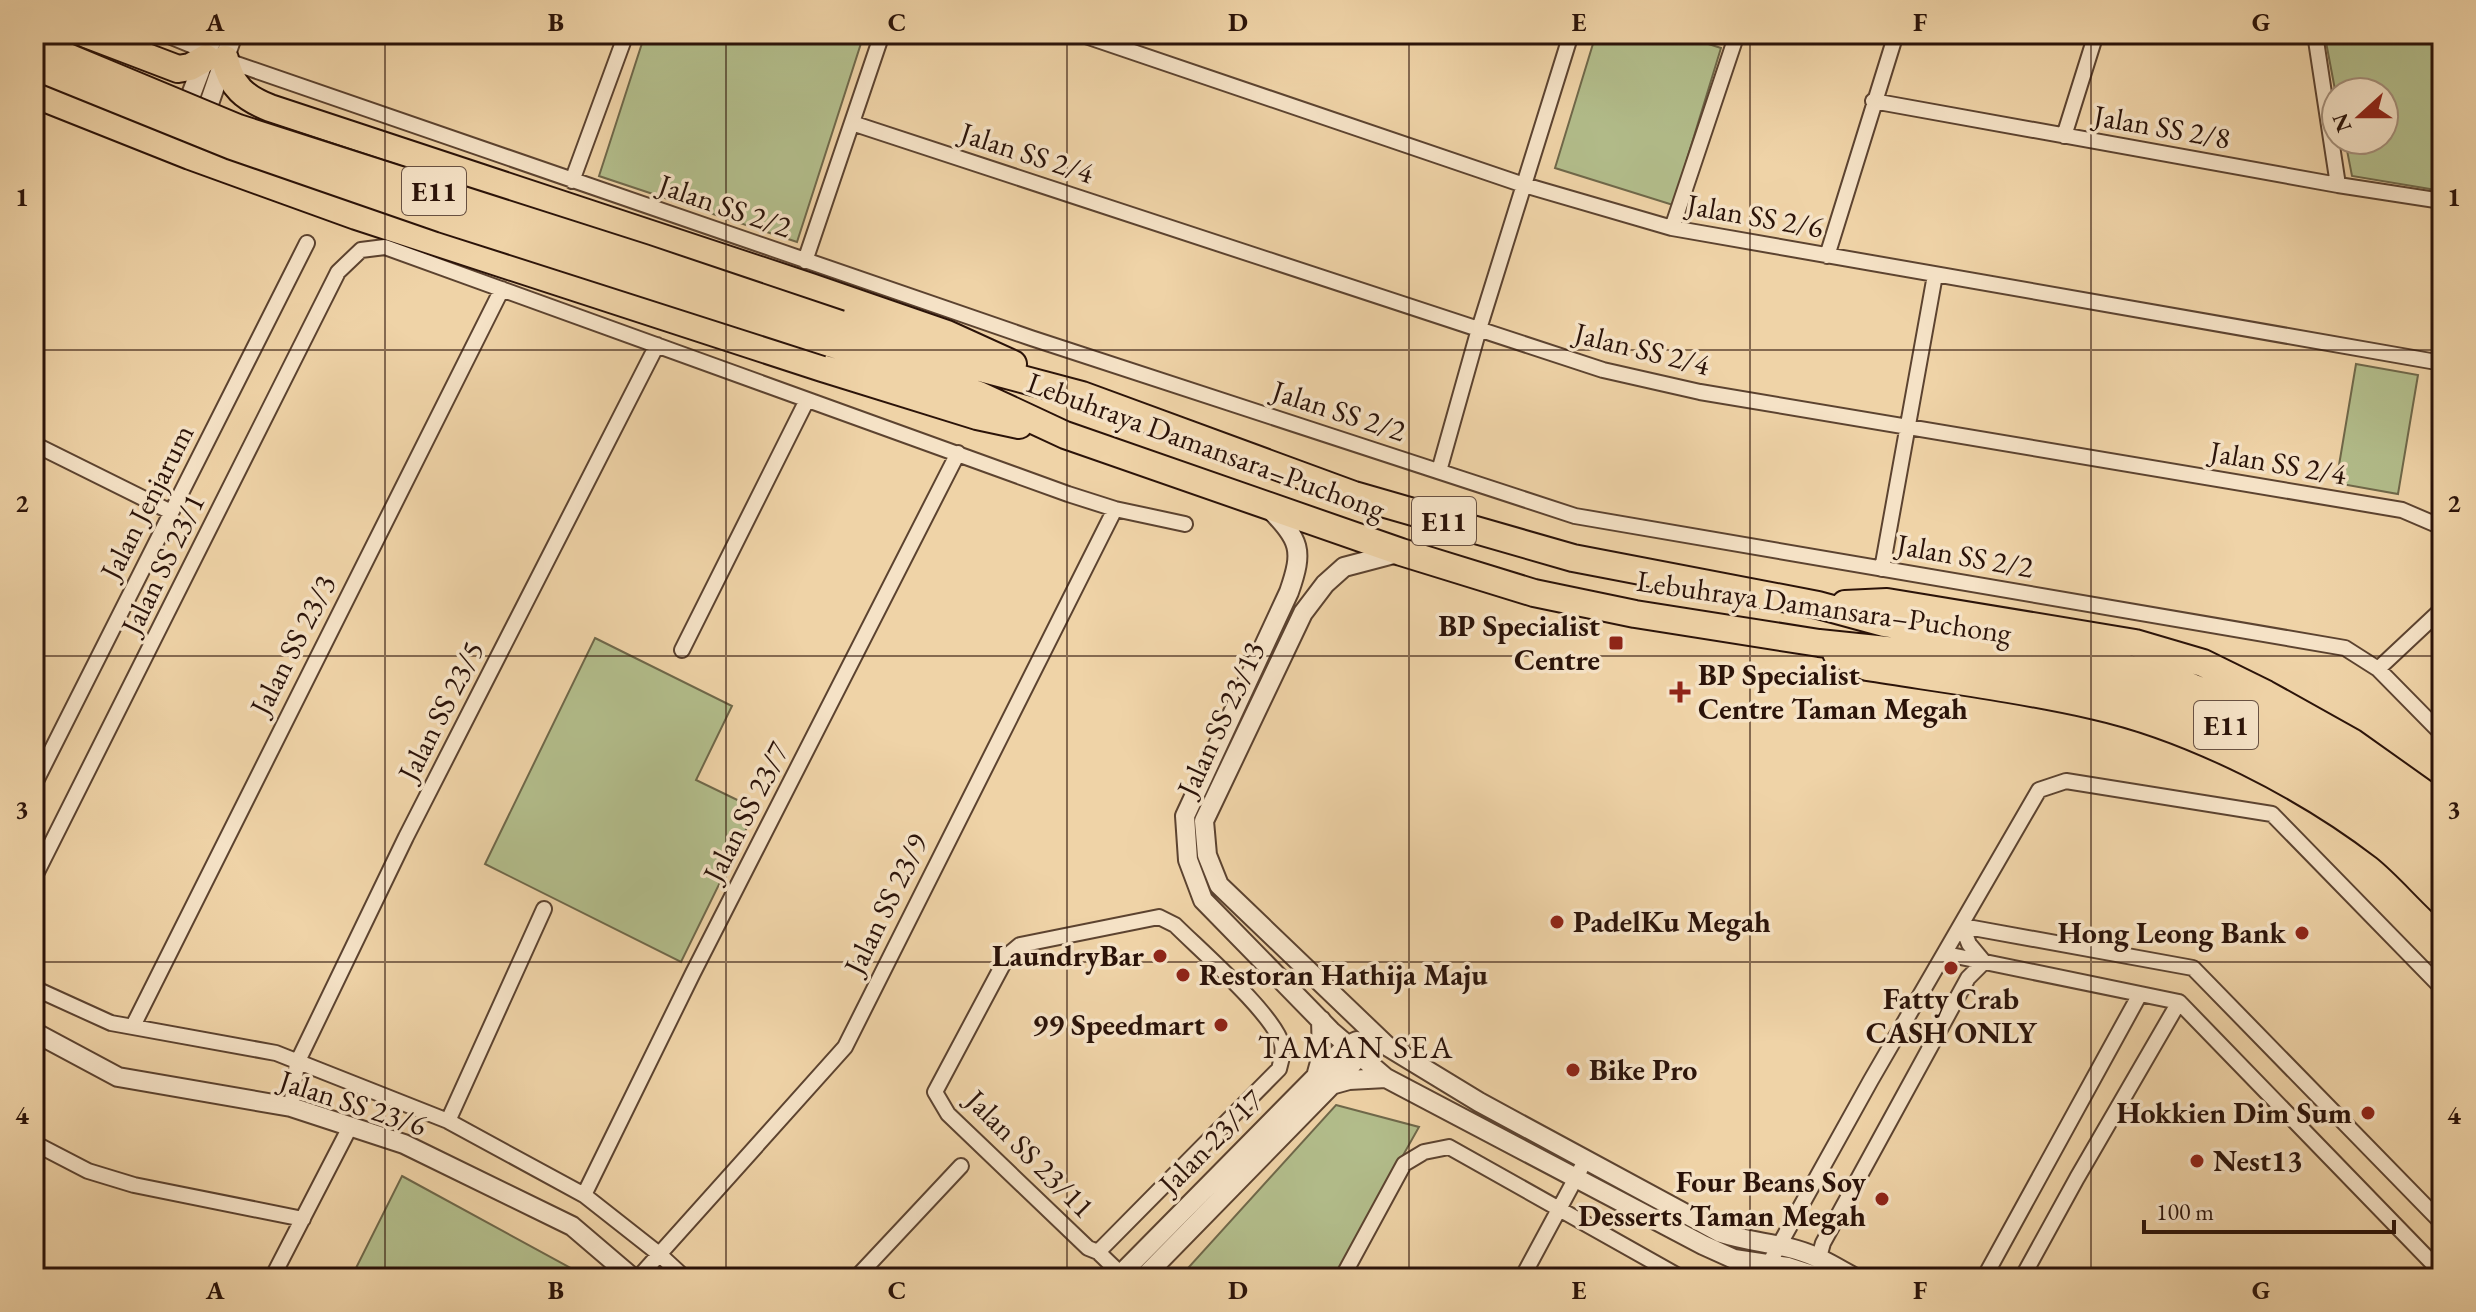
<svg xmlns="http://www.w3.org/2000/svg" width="2476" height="1312" viewBox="0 0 2476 1312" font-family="'EB Garamond',serif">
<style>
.green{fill:#b3be8c;stroke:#6f684a;stroke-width:2}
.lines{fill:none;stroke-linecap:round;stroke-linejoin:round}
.minor-casing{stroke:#5c4330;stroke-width:18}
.tertiary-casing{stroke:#5c4330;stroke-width:22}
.motorway-casing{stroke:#2b1309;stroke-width:30}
.minor{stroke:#f5e2c6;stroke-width:14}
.tertiary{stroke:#f5e2c6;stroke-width:18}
.motorway{stroke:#efd3a7;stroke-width:26}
.motorway-bridge-casing{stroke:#2b1309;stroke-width:30;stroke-linecap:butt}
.motorway-bridge{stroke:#efd3a7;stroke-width:26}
.grid{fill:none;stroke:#2b1309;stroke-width:2;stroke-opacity:0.55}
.poi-dot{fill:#8f2418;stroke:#f5e2c6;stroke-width:3}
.labels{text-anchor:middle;stroke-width:7;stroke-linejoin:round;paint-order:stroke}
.shield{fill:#f5e2c6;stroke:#685142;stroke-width:2}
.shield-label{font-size:28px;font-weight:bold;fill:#2b1309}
.street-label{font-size:30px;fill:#2b1309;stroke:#f5e2c6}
.poi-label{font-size:30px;font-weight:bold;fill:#2b1309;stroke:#f5e2c6;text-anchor:end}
.neighbourhood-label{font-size:32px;letter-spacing:2px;fill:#2b1309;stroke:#f5e2c6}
.neatline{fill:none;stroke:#2b1309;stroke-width:3}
.grid-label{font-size:26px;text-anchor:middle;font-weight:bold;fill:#2b1309}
</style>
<rect width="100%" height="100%" fill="#efd3a7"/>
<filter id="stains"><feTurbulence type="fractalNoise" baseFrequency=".0025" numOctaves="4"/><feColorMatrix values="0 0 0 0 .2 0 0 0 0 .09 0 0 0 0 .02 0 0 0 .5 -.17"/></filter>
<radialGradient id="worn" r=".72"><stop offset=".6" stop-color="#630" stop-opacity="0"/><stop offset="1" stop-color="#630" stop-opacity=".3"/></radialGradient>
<!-- green -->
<path class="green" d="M 645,34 L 864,34 L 797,242 L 599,176 Z
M 1596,34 L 1677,34 L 1721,48 L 1673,205 L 1555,168 Z
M 2362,34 L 2442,34 L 2442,191 L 2352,176 L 2345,140 L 2384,140 L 2384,92 L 2336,92 L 2336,95 L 2326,42 Z
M 2356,364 L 2418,375 L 2398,494 L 2336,483 Z
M 595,638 L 732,706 L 696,780 L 756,809 L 681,962 L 485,864 Z
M 1336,1105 L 1419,1127 L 1334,1278 L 1179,1278 Z
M 402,1176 L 589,1278 L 351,1278 Z"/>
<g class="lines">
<defs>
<path id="minor" d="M 164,34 L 208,52
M 1080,34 L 1524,185 L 1672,228 L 2442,363
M 2315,34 L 2338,185
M 225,60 L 1031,338 L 1575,516 L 2345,648 L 2378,669 L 2442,734
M 1873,101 L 2338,185 L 2442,201
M 852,123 L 1603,370 L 1700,392 L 2402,510 L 2437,525 L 2442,529
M 2064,136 L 2096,34
M 572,181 L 626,34
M 1672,228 L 1737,34
M 1827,256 L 1896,34
M 805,261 L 882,34
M 34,444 L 171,512
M 1439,471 L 1479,329 L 1571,34
M 1882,569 L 1935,275
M 682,650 L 807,400
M 2378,669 L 2442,609
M 34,785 L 307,243
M 34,878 L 338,272 L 361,250 L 385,247 L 1068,494 L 1115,509 L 1185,524
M 1962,926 L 2193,968 L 2442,1223
M 1962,926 L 1969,944 L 1984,962
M 1946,954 L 2179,1002 L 2442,1273
M 34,988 L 111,1023 L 276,1053 L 448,1121 L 584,1195 L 659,1254 L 685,1278
M 133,1026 L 502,289
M 291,1107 L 297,1063 L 406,837 L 657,345
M 448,1121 L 544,909
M 34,1143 L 88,1171 L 134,1185 L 303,1219
M 584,1195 L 693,973 L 958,453
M 1098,1252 L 1279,1069 C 1281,1061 1284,1053 1282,1045 C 1275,1015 1200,950 1175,925 L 1159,917 L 1020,945 L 1008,955 L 935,1092 L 948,1114 L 1088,1248 L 1098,1252 L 1125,1278
M 1819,1257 L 1823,1243 L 1968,978 L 1984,962
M 272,1278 L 351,1125
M 638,1278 L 845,1047 L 1115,509
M 856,1278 L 961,1166
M 1342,1278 L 1404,1164 L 1424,1152 L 1449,1147 L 1682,1278
M 1522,1278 L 1586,1159
M 1761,1278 L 1871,1080 L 2039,790 L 2066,781 L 2272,814 L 2442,988
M 1984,1278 L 2140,994
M 2022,1278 L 2077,1178 L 2179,1002"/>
<path id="tertiary" d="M 183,116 L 214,34
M 202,124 L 233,34
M 1269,508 C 1300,541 1304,549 1289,592 L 1185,816 L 1188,860 L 1203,900 L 1331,1031 L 1386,1078 L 1703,1245 L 1734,1259 L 1788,1267 L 1822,1278
M 1401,552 L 1344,567 L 1325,584 L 1303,613 L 1204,821 L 1207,855 L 1219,885 L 1387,1046 L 1479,1102 L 1721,1233 C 1746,1241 1772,1243 1797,1250 C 1818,1256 1836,1267 1855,1278
M 34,1032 L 118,1077 L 291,1107 L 404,1144 L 572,1226 L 633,1278
M 1317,1073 L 1322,1055 L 1321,1020
M 1331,1085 L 1349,1080 L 1386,1078
M 1117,1278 L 1346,1046 L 1357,1041
M 1143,1278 L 1359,1057 L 1362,1046"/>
<path id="motorway" d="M 86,34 L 178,69 L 190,67 L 206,58
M 225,59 C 231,87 245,98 270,108 L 811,287 L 947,334 L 1013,364
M 34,94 L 190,156 L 356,216 L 822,368 L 977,416 L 1019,425
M 840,324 L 939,357 L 1082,395 L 1354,495 L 1573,558 L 1818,605 L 1884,623 L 2081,656 L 2174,680 L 2267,717 L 2333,755 L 2398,800 L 2442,839
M 830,343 L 979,395 L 1065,435 L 1401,552 L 1534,593 L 1635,614 L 1819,643 L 1973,659 L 2082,678 L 2169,702 L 2252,735 L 2315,770 L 2381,816 L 2442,871
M 1845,604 L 1887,602 L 2135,643 L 2203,663 L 2266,694 L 2352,742 L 2442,806
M 1836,653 L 1867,667 C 1943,679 2021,689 2096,706 C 2193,728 2306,786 2385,847 C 2405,863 2423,884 2442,902"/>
</defs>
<!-- minor casing -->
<use href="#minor" class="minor-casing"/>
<!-- tertiary casing -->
<use href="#tertiary" class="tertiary-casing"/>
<!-- motorway casing -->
<use href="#motorway" class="motorway-casing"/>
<!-- minor -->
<use href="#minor" class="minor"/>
<!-- tertiary -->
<use href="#tertiary" class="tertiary"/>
<!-- motorway -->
<use href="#motorway" class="motorway"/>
<defs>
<path id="motorway-bridge" d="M 34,43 L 238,128 L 644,258 L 840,324
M 34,66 L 232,146 L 443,219 L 830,343"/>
</defs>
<!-- motorway-bridge casing -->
<use href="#motorway-bridge" class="motorway-bridge-casing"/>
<!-- motorway-bridge -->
<use href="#motorway-bridge" class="motorway-bridge"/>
</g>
<!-- grid -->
<path class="grid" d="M 385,34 L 385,1278M 726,34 L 726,1278M 1067,34 L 1067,1278M 1409,34 L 1409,1278M 1750,34 L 1750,1278M 2091,34 L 2091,1278M 34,350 L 2442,350M 34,656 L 2442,656M 34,962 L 2442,962"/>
<!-- markers -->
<g class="poi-dot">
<rect x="1608" y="635" width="16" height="16" rx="4"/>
<path d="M1676 680h8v8h8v8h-8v8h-8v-8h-8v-8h8z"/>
<circle cx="1557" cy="922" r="8"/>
<circle cx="2302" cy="933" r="8"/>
<circle cx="1160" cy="956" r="8"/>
<circle cx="1951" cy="968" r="8"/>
<circle cx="1183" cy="975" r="8"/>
<circle cx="1221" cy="1025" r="8"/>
<circle cx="1573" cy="1070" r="8"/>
<circle cx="2368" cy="1113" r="8"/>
<circle cx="2197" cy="1161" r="8"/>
<circle cx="1882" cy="1199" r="8"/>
</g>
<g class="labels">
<!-- shield labels -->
<g class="shield">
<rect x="402" y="167" width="64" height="48" rx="6"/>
<rect x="1412" y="497" width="64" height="48" rx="6"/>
<rect x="2194" y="701" width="64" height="48" rx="6"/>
</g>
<g class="shield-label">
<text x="434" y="201">E11</text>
<text x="1444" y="531">E11</text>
<text x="2226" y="735">E11</text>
</g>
<!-- street labels -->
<g class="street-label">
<text transform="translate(2162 127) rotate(10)" y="10">Jalan SS 2/8</text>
<text transform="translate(1027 153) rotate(18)" y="10">Jalan SS 2/4</text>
<text transform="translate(725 206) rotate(19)" y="10">Jalan SS 2/2</text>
<text transform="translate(1755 216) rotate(10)" y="10">Jalan SS 2/6</text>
<text transform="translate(1642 349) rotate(14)" y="10">Jalan SS 2/4</text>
<text transform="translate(1339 411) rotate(18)" y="10">Jalan SS 2/2</text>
<text transform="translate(1206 446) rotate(20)" y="10">Lebuhraya Damansara–Puchong</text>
<text transform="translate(2278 463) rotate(10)" y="10">Jalan SS 2/4</text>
<text transform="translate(147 502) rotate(-63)" y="10">Jalan Jenjarum</text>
<text transform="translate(1965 556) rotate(10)" y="10">Jalan SS 2/2</text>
<text transform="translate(163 564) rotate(-64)" y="10">Jalan SS 23/1</text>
<text transform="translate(1824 607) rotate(8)" y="10">Lebuhraya Damansara–Puchong</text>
<text transform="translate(293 645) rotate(-63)" y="10">Jalan SS 23/3</text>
<text transform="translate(441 711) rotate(-63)" y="10">Jalan SS 23/5</text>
<text transform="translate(1221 719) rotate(-65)" y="10">Jalan SS 23/13</text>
<text transform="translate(746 812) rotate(-63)" y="10">Jalan SS 23/7</text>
<text transform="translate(886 904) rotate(-64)" y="10">Jalan SS 23/9</text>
<text transform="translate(353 1103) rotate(18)" y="10">Jalan SS 23/6</text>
<text transform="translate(1211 1142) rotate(-45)" y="10">Jalan 23/17</text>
<text transform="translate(1030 1154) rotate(45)" y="10">Jalan SS 23/11</text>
</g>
<!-- poi labels -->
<g class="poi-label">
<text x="1600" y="636">BP Specialist<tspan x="1600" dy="34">Centre</tspan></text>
<text x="1698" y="685" text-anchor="start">BP Specialist<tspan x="1698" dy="34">Centre Taman Megah</tspan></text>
<text x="1573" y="932" text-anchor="start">PadelKu Megah</text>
<text x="2286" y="943">Hong Leong Bank</text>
<text x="1144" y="966">LaundryBar</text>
<text x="1199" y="985" text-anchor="start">Restoran Hathija Maju</text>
<text x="1951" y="1009" text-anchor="middle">Fatty Crab<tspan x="1951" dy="34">CASH ONLY</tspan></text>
<text x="1205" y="1035">99 Speedmart</text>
<text x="1589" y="1080" text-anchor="start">Bike Pro</text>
<text x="2352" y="1123">Hokkien Dim Sum</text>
<text x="2213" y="1171" text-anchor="start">Nest13</text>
<text x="1866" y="1192">Four Beans Soy<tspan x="1866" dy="34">Desserts Taman Megah</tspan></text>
</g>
<!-- neighbourhood labels -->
<g class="neighbourhood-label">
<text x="1356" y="1058">TAMAN SEA</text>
</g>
</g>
<!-- margin -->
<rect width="2476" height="1312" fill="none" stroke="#efd3a7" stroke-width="88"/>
<!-- north arrow -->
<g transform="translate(2360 116) rotate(249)"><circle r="38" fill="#f5e2c6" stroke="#a48f7a" stroke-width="2"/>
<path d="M0-6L14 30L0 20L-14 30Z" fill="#8f2418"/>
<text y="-12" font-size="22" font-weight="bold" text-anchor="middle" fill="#2b1309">N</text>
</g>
<!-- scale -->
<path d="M2144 1220v12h250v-12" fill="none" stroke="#2b1309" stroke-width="4"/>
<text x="2156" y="1220" font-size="24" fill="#2b1309" stroke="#f5e2c6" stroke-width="6" paint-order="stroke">100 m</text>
<rect x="44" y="44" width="2388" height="1224" class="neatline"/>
<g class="grid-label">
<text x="215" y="31">A</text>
<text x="556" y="31">B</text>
<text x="897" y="31">C</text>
<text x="1238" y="31">D</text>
<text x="1579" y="31">E</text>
<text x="1920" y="31">F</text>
<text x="2261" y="31">G</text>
<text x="22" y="206">1</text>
<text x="2454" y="206">1</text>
<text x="22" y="512">2</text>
<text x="2454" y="512">2</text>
<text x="22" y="818">3</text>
<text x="2454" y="818">3</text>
<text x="22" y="1124">4</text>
<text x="2454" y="1124">4</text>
<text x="215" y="1299">A</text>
<text x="556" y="1299">B</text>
<text x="897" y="1299">C</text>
<text x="1238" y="1299">D</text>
<text x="1579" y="1299">E</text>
<text x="1920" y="1299">F</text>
<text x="2261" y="1299">G</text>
</g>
<rect width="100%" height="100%" filter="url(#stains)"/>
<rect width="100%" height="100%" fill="url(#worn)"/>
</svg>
